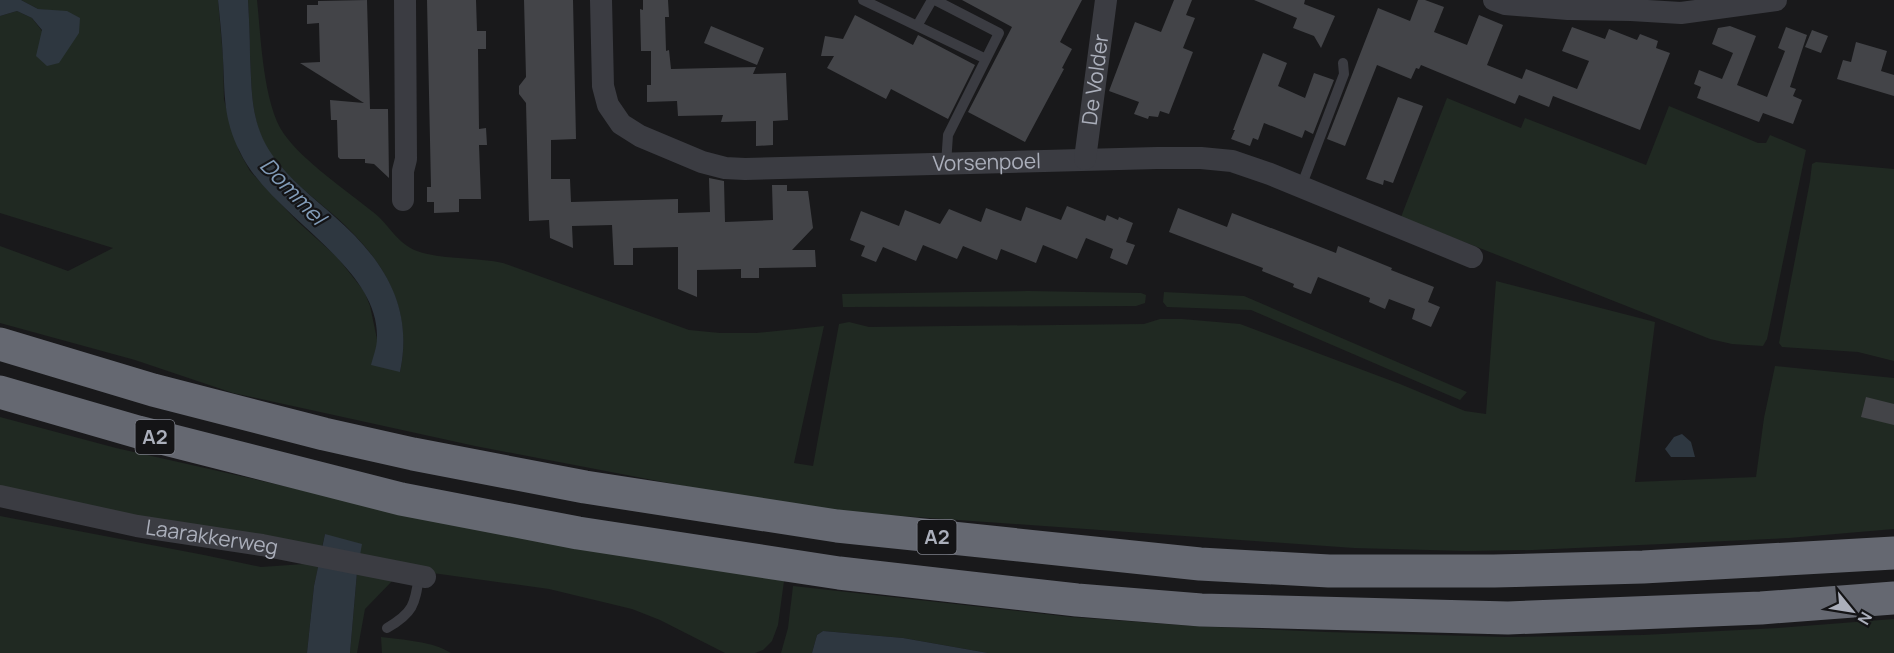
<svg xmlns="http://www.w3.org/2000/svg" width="1894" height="653" viewBox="0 0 1894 653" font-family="Manrope,sans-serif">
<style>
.green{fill:#202922}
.water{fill:#2e3740}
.building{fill:#434448}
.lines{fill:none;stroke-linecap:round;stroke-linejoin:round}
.service{stroke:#3b3c42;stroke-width:10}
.minor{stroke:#3b3c42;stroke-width:22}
.motorway{stroke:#656871;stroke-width:33}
.labels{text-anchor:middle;stroke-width:4.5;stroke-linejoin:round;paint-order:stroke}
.shield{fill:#141416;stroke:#7e808a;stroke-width:1.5}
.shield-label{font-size:20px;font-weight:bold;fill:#abafbb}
.street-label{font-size:21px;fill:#abafbb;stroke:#141416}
.water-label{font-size:22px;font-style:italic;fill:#819bb7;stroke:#141416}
</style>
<rect width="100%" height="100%" fill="#19191b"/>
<!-- green -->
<path class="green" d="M 21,0 L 218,0 L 223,57 L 224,100 L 239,151 L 250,171 L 297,221 L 337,257 L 364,291 L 370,306 L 377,339 L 400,372 C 414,307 382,258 335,216 C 314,198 289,179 272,156 C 250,124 252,91 250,55 C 250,37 249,18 248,0 L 257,0 C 261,37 263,104 284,134 C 303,161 347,191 373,212 C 390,225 396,243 417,251 C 442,260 476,257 503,263 L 689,330 L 720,333 L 756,333 L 824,326 L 794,463 L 813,466 L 839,324 L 849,322 L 869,327 L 1144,324 L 1160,319 L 1182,319 L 1240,324 L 1400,384 L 1465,411 L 1486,414 L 1496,281 L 1655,322 L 1635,482 L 1756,477 L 1764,418 L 1775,366 L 1894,378 L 1894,529 L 1789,538 L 1533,550 L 1466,551 L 1354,548 L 831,511 L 710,491 L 475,446 L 233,393 L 135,360 L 0,323 L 0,246 L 68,271 L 113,248 L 0,213 L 0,16 L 17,11 L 32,18 L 42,31 L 36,56 L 47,10 L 38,9 Z
M 1447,98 L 1521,128 L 1525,118 L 1646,165 L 1669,106 L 1758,143 L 1766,143 L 1770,135 L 1806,150 L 1767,339 L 1763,346 L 1732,344 L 1710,339 L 1401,217 Z
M 1816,162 L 1894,169 L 1894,361 L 1858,352 L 1782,347 L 1779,343 L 1810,181 L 1812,164 Z
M 1028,291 L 1141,293 L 1146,295 L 1145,303 L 1136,306 L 843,307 L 842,294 Z
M 1164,292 L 1244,296 L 1467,392 L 1460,400 L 1251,310 L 1167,307 L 1163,302 Z
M 0,417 L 116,448 L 342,499 L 784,581 L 778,625 L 772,641 L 763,650 L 755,653 L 725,653 L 660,620 L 632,609 L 549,589 L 411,570 L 361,555 L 325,534 L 322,547 L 203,532 L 0,489 Z
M 0,516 L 204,555 L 261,567 L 319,563 L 314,586 L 307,653 L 0,653 Z
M 357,572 L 396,577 L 365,609 L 357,653 L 350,653 Z
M 793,586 L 1071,617 L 1194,626 L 1326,632 L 1506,637 L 1643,635 L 1778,628 L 1894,619 L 1894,653 L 988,653 L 903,638 L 823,631 L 817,635 L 812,653 L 781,653 L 788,628 Z
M 381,637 C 403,640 432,641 451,653 L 382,653 Z"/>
<!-- water -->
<path class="water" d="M 0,0 L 21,0 L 38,9 L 67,11 L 80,18 L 79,33 L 59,63 L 47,66 L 36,56 L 42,30 L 32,18 L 17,11 L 0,16 Z
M 218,0 L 248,0 C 249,18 250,37 250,55 C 252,91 250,124 273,156 C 289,179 314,198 335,217 C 383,259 414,306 400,372 L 371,365 C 373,357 377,347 377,338 C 379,264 270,216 240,152 C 223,118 225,95 223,59 C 222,39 220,19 218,0 Z
M 1682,434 L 1691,442 L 1695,457 L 1671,457 L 1665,449 L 1674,437 Z
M 325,534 L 362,544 L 357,572 L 350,653 L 307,653 L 314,586 Z
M 823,631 L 903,638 L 988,653 L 812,653 L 817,635 Z"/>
<!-- building -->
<path class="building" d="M 367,0 L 370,109 L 388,109 L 389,178 L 374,164 L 365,163 L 365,159 L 340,159 L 338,157 L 337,120 L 331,120 L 330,100 L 364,103 L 300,63 L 320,62 L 319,23 L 307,24 L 307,5 L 318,5 L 318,1 Z
M 427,0 L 476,0 L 477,31 L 486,31 L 486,49 L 478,49 L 479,129 L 486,128 L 487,145 L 479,145 L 481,199 L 459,199 L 459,212 L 434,213 L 434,202 L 427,202 L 427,187 L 431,187 Z
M 524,0 L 573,0 L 576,139 L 551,140 L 551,179 L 570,179 L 571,202 L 678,199 L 678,213 L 710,212 L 709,178 L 724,181 L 725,222 L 773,220 L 772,185 L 787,185 L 787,191 L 808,191 L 813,228 L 792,250 L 815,250 L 816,267 L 759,268 L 759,278 L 741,278 L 741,269 L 697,270 L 697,297 L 678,289 L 678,247 L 633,248 L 633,265 L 614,265 L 612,225 L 572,226 L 573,248 L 550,238 L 549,220 L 529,221 L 526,103 L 519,94 L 519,86 L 526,77 Z
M 643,0 L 668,0 L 669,17 L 665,17 L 666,51 L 669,50 L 671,69 L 756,67 L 753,74 L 786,73 L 788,120 L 773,121 L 773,145 L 756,146 L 756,121 L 721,122 L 723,115 L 678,116 L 677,101 L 647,102 L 647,85 L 651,85 L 651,51 L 641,51 L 640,9 L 643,10 Z
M 962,0 L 1082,0 L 1060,42 L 1072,49 L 1062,68 L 1064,69 L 1025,142 L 968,112 L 1012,27 Z
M 1174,0 L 1192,0 L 1186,15 L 1195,18 L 1183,48 L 1193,52 L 1169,114 L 1160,111 L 1158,117 L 1149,116 L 1148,119 L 1134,114 L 1139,102 L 1109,91 L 1135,22 L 1161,32 Z
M 1254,0 L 1305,0 L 1304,4 L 1335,16 L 1321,48 L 1314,36 L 1293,28 L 1297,18 Z
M 1418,0 L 1425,0 L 1444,7 L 1434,32 L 1467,45 L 1479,15 L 1503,25 L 1487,65 L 1522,79 L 1526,69 L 1577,89 L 1589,61 L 1562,51 L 1572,27 L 1605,39 L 1609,29 L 1637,40 L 1640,34 L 1658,41 L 1656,48 L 1670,53 L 1640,130 L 1553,96 L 1549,107 L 1519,95 L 1515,104 L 1421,65 L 1419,69 L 1416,68 L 1411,79 L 1377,65 L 1345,146 L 1327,139 L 1378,8 L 1410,21 Z
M 855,15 L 913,45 L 918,35 L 975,65 L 948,119 L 891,89 L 886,99 L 827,68 L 834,56 L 821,56 L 825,36 L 843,39 Z
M 711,26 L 764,48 L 757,65 L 704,43 Z
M 1730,26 L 1756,36 L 1737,85 L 1767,97 L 1785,51 L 1778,48 L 1786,27 L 1807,35 L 1790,87 L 1796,89 L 1793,96 L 1802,100 L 1793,124 L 1763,113 L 1759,122 L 1697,98 L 1701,87 L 1694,84 L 1699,70 L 1722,79 L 1733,53 L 1712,44 L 1718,28 Z
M 1812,30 L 1828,36 L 1821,53 L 1805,47 Z
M 1856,42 L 1887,51 L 1881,71 L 1894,75 L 1894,96 L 1837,79 L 1843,60 L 1851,62 Z
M 1263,53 L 1287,63 L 1278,86 L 1305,98 L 1314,73 L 1334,80 L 1313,134 L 1305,130 L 1302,138 L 1264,123 L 1258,140 L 1253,138 L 1250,146 L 1231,139 L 1235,130 L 1233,130 Z
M 1398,97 L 1423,106 L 1393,183 L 1384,180 L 1383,185 L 1366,179 Z
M 1067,206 L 1105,221 L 1107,215 L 1118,220 L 1119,217 L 1133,223 L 1126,242 L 1135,245 L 1127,265 L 1110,258 L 1113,249 L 1086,238 L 1077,259 L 1043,245 L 1036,263 L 1001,249 L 997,260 L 963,246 L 957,259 L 923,245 L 916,261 L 883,247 L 876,262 L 861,256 L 865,246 L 850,240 L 861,211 L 899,226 L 905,210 L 940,224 L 949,209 L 981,222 L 986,208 L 1021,221 L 1026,207 L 1061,220 Z
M 1178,208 L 1227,227 L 1232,213 L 1336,253 L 1338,246 L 1392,268 L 1391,270 L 1434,287 L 1428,302 L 1440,307 L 1431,327 L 1412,319 L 1415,309 L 1389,299 L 1385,309 L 1369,302 L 1370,298 L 1318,277 L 1311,294 L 1293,287 L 1294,284 L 1262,271 L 1263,268 L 1169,232 Z
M 1866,397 L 1894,404 L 1894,425 L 1861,417 Z"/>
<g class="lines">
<!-- service -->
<path class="service" d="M 863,0 L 986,59
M 935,0 L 999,33 L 948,135 L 946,164
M 917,26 L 932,0
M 1301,187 L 1344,74 L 1343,63
M 387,628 C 413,613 415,605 419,576"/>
<!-- minor -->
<g class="minor">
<path id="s1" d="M 601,0 L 603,86 L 608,105 L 621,124 L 640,136 L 702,162 L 725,168 L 745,169 L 1157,158 L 1201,158 L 1232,161 L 1270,174 L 1472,257"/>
<path d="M 1494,0 L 1505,4 L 1568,9 L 1631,10 L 1681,13 L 1776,0"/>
<path id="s2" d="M 1085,159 L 1106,0"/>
<path d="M 403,200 L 403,171 L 406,159 L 405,0"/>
<path id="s3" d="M 0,496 L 137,526 L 262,545 L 425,577"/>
</g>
<!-- motorway -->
<path class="motorway" d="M 0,344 L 153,390 L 324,434 L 413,454 L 585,487 L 837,526 L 1200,564 L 1329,571 L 1494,571 L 1643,567 L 1894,553
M 0,392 L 138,432 L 401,499 L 578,533 L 839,573 L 1077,600 L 1201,610 L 1508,618 L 1761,608 L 1894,598"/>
</g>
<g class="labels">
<!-- shield labels -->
<g class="shield">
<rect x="135.5" y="420" width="39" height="34" rx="4.5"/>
<rect x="917.5" y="520" width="39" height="34" rx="4.5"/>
</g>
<g class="shield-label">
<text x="155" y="444">A2</text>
<text x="937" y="544">A2</text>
</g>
<!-- street labels -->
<g class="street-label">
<text dy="7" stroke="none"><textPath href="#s2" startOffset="80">De Volder</textPath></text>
<text dy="7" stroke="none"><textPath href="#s1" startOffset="504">Vorsenpoel</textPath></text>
<text dy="7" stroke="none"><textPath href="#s3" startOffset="216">Laarakkerweg</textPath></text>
</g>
<!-- water labels -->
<g class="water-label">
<text transform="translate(293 191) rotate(46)" y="8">Dommel</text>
</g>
</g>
<!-- north arrow -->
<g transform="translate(1852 611) rotate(120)" stroke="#141416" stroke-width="4.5" paint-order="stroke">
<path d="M0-4.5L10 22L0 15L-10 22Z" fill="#abafbb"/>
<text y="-9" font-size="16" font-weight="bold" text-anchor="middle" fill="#abafbb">N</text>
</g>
</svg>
